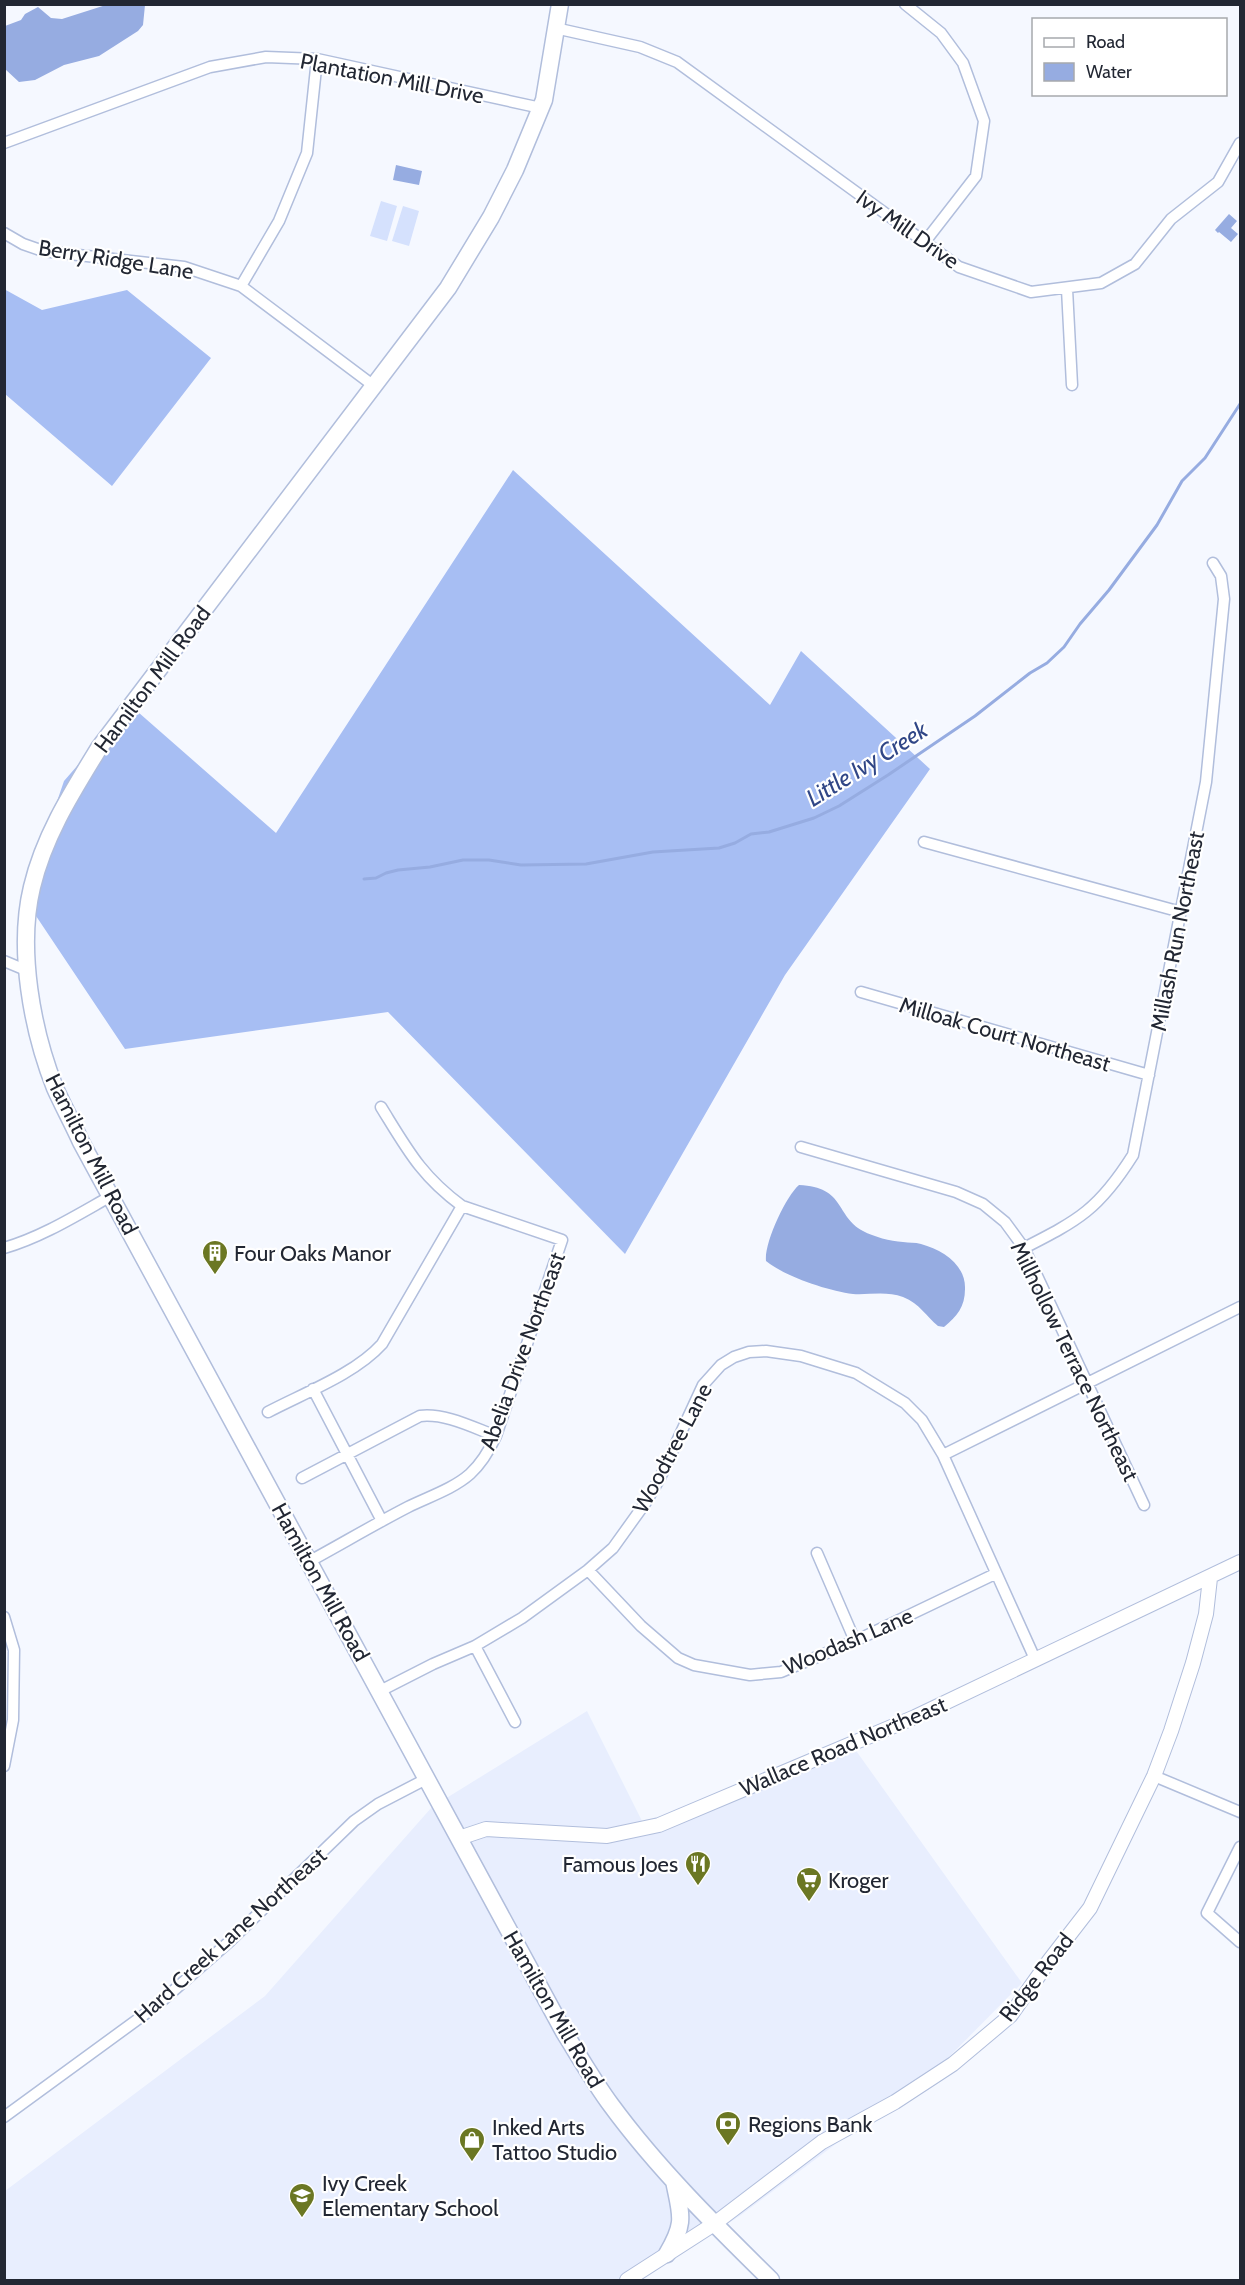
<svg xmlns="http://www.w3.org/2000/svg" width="1245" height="2285" viewBox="0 0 1245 2285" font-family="Cabin,sans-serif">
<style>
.built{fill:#e8eefe}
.green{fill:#d5e1fd}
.forest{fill:#a7bef3}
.water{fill:#96ace1}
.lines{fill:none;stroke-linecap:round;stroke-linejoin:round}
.stream{stroke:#96ace1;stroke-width:3}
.minor-casing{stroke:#b1bedc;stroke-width:13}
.tertiary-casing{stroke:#b1bedc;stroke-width:16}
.secondary-casing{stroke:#b1bedc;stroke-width:19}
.minor{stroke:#fff;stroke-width:10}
.tertiary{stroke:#fff;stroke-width:14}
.secondary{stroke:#fff;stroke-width:16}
.labels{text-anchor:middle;stroke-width:4.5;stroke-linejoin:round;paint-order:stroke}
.street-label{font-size:22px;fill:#222733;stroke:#fff}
.poi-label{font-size:22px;fill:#222733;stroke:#fff;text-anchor:start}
.water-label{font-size:24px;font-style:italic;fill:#304686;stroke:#fff}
</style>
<rect width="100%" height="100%" fill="#f5f8ff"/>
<!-- built -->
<path class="built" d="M 587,1711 L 645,1827 L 852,1745 L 1022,1983 L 944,2062 L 907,2085 L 912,2087 L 741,2215 L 641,2280 L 5,2280 L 5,2191 L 265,1996 L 432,1807 Z"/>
<!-- green -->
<path class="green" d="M 381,201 L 397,206 L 387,241 L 370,236 Z
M 403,206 L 419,211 L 409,246 L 392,241 Z"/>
<!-- forest -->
<path class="forest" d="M 4,289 L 42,310 L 127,290 L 211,358 L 112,486 L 5,394 Z
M 513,470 L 770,705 L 801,651 L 930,769 L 785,975 L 625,1254 L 388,1012 L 125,1049 L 24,898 L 64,781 L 130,705 L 276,833 Z"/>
<!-- water -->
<path class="water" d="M 109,4 L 145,5 L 143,25 L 138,31 L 99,56 L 64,65 L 35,80 L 19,82 L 5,69 L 5,26 L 21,20 L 25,14 L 38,7 L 51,18 L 62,19 Z
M 396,165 L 422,171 L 419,185 L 393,180 Z
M 1229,214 L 1237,221 L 1231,228 L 1238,234 L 1231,242 L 1219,232 L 1218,233 L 1215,230 Z
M 799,1185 C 846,1187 835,1216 863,1231 C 874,1237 890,1241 903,1242 C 909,1243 915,1242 921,1244 C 943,1250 966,1265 965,1289 C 965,1307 957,1316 944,1327 L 938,1326 C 926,1316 920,1304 903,1297 C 887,1291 869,1295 853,1294 C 829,1291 790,1278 770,1264 L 766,1261 C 764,1243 786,1196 799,1185 Z"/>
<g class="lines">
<!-- stream -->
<path class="stream" d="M 364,879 L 376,878 L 386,873 L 398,870 L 430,867 L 463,860 L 489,860 L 521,865 L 586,864 L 653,852 L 719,848 L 735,843 L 751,834 L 769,832 L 814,818 L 839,806 L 888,775 L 975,716 L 1030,673 L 1047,663 L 1064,647 L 1080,624 L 1109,590 L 1157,525 L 1182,481 L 1205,458 L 1240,404"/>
<defs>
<path id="minor" d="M 905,4 L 941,33 L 963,63 L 984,121 L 976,176 L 924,243
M 555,28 L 640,47 L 677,62 L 959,267 L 1031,292 L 1101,283 L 1135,264 L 1171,219 L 1218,182 L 1240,143
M 4,143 L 210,67 L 266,57 L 317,59 L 541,108
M 4,233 L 23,244 L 43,251 L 184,267 L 241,286 L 374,386
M 241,286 L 279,221 L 307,153 L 317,59
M 1067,289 L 1072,385
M 924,842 L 1181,912
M 4,961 L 28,971
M 861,992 L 1149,1075
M 801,1147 L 956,1192 L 983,1204 L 1005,1222 L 1024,1248 L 1144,1505
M 4,1248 C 42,1237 77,1215 111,1196
M 1024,1248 C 1079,1220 1099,1209 1133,1155 L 1206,782 L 1224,599 L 1221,576 L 1213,563
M 313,1389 L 382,1521
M 268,1412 C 304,1393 355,1374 382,1344 L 462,1206
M 943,1455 L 1240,1307
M 302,1478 L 420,1416 C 445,1413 472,1427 496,1436
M 817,1553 L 855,1641
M 310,1561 C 343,1543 375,1524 408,1507 C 428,1497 453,1489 470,1474 C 482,1463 489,1451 496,1436 L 562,1240 L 462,1206 C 421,1176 407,1149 381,1107
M 588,1570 L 641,1626 L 678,1658 L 694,1665 L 750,1675 L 781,1672 L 855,1641 L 995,1574
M 4,1617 L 14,1650 L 13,1720 L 4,1766
M 475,1646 L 515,1722
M 380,1691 L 433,1664 L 475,1646 L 522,1618 L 588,1570 L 613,1548 L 646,1502 L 660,1478 L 703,1385 L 721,1365 L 734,1357 L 749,1352 L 766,1351 L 801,1356 L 856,1373 L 905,1403 L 922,1420 L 943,1455 L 1035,1659
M 1154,1776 L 1240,1812
M 1240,1847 L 1207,1913 L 1240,1942
M 4,2117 L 156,2006 L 230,1941 L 354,1821 L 378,1804 L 428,1778"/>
<path id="tertiary" d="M 459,1838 L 486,1829 L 607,1836 L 659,1825 L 915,1717 L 1240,1562
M 627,2280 L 714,2224 L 822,2142 L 895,2102 L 953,2064 L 1010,2016 L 1049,1961 L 1090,1908 L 1154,1776 L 1171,1731 L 1193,1663 L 1206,1614 L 1210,1578"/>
<path id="secondary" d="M 560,4 L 544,100 L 515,170 L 491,217 L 448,288 L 99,748 C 72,792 44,836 32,887 C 17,949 32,1030 55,1088 C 63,1106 73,1124 81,1142 L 564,2032 C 579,2056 594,2082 611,2105 C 658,2169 715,2225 771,2280
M 667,2254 C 686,2222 681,2216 674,2181"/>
</defs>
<!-- minor casing -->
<use href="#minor" class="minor-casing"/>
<!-- tertiary casing -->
<use href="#tertiary" class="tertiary-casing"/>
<!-- secondary casing -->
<use href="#secondary" class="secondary-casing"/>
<!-- minor -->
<use href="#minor" class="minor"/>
<!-- tertiary -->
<use href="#tertiary" class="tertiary"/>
<!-- secondary -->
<use href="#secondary" class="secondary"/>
</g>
<!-- icons -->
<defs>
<symbol id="building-pin" viewBox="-11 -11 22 30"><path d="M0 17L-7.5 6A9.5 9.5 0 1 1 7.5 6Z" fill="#6b7723" stroke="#fff"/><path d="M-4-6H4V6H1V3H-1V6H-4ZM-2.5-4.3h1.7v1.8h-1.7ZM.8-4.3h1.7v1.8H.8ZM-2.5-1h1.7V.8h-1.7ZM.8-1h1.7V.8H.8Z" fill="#fff"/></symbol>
<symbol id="restaurant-pin" viewBox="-11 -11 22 30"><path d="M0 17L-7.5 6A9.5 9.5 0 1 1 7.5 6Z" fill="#6b7723" stroke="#fff"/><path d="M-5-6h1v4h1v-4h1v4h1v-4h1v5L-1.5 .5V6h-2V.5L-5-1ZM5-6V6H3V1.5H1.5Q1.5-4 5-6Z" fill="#fff"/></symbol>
<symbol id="supermarket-pin" viewBox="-11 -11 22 30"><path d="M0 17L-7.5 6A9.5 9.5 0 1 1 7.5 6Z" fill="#6b7723" stroke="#fff"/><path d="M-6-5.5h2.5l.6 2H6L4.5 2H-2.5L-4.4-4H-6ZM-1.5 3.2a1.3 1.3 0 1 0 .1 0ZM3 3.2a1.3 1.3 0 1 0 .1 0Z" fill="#fff"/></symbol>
<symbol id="bank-pin" viewBox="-11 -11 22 30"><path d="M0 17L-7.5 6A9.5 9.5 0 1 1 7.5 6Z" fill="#6b7723" stroke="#fff"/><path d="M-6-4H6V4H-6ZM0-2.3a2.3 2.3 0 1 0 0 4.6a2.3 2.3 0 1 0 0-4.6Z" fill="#fff"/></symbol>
<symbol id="shop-pin" viewBox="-11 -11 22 30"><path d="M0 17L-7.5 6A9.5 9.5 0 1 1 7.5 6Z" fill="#6b7723" stroke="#fff"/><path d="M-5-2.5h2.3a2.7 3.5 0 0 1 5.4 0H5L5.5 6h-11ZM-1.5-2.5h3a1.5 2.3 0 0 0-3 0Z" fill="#fff"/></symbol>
<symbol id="school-pin" viewBox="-11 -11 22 30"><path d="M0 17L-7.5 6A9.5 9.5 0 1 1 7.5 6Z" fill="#6b7723" stroke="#fff"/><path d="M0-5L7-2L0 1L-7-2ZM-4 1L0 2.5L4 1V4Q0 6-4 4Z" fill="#fff"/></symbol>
</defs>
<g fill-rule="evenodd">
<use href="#building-pin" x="200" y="1238" width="30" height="40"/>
<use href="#restaurant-pin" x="683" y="1849" width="30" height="40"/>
<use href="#supermarket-pin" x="794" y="1865" width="30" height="40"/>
<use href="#bank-pin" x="713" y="2109" width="30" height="40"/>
<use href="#shop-pin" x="457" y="2125" width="30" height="40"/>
<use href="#school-pin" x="287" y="2181" width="30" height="40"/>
</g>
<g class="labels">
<!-- street labels -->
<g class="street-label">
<text transform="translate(392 78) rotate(11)" y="8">Plantation Mill Drive</text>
<text transform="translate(908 229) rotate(35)" y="8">Ivy Mill Drive</text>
<text transform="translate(116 259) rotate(9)" y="8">Berry Ridge Lane</text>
<text transform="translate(152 679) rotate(-53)" y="8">Hamilton Mill Road</text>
<text transform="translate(1177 931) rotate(-79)" y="8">Millash Run Northeast</text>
<text transform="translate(1005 1034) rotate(16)" y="8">Milloak Court Northeast</text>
<text transform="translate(92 1154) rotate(63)" y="8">Hamilton Mill Road</text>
<text transform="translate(522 1351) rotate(-70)" y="8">Abelia Drive Northeast</text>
<text transform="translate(1075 1361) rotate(64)" y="8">Millhollow Terrace Northeast</text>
<text transform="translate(672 1448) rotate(-62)" y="8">Woodtree Lane</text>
<text transform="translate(321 1582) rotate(61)" y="8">Hamilton Mill Road</text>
<text transform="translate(848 1641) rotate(-23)" y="8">Woodash Lane</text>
<text transform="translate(843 1746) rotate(-23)" y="8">Wallace Road Northeast</text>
<text transform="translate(230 1935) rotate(-42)" y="8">Hard Creek Lane Northeast</text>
<text transform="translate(1036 1977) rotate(-52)" y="8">Ridge Road</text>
<text transform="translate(554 2009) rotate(60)" y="8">Hamilton Mill Road</text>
</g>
<!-- poi labels -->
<g class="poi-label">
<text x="234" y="1261">Four Oaks Manor</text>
<text x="678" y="1872" text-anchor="end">Famous Joes</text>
<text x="828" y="1888">Kroger</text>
<text x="748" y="2132">Regions Bank</text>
<text x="492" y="2135">Inked Arts<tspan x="492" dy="25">Tattoo Studio</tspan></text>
<text x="322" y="2191">Ivy Creek<tspan x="322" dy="25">Elementary School</tspan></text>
</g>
<!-- water labels -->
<g class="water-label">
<text transform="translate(867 764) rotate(-32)" y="8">Little Ivy Creek</text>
</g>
</g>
<!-- border -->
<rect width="1245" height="2285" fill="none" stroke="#222733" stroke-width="12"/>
<!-- legend -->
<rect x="1032" y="18" width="195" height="78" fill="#ffffff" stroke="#a7a9ad" stroke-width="1.5"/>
<rect x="1044" y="38" width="30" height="9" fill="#ffffff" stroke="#a7a9ad" stroke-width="1.5"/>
<text x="1086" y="48" font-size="18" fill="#222733">Road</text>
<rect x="1044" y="63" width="30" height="18" fill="#96ace1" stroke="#a7a9ad" stroke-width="1.5"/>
<text x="1086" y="78" font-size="18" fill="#222733">Water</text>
</svg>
